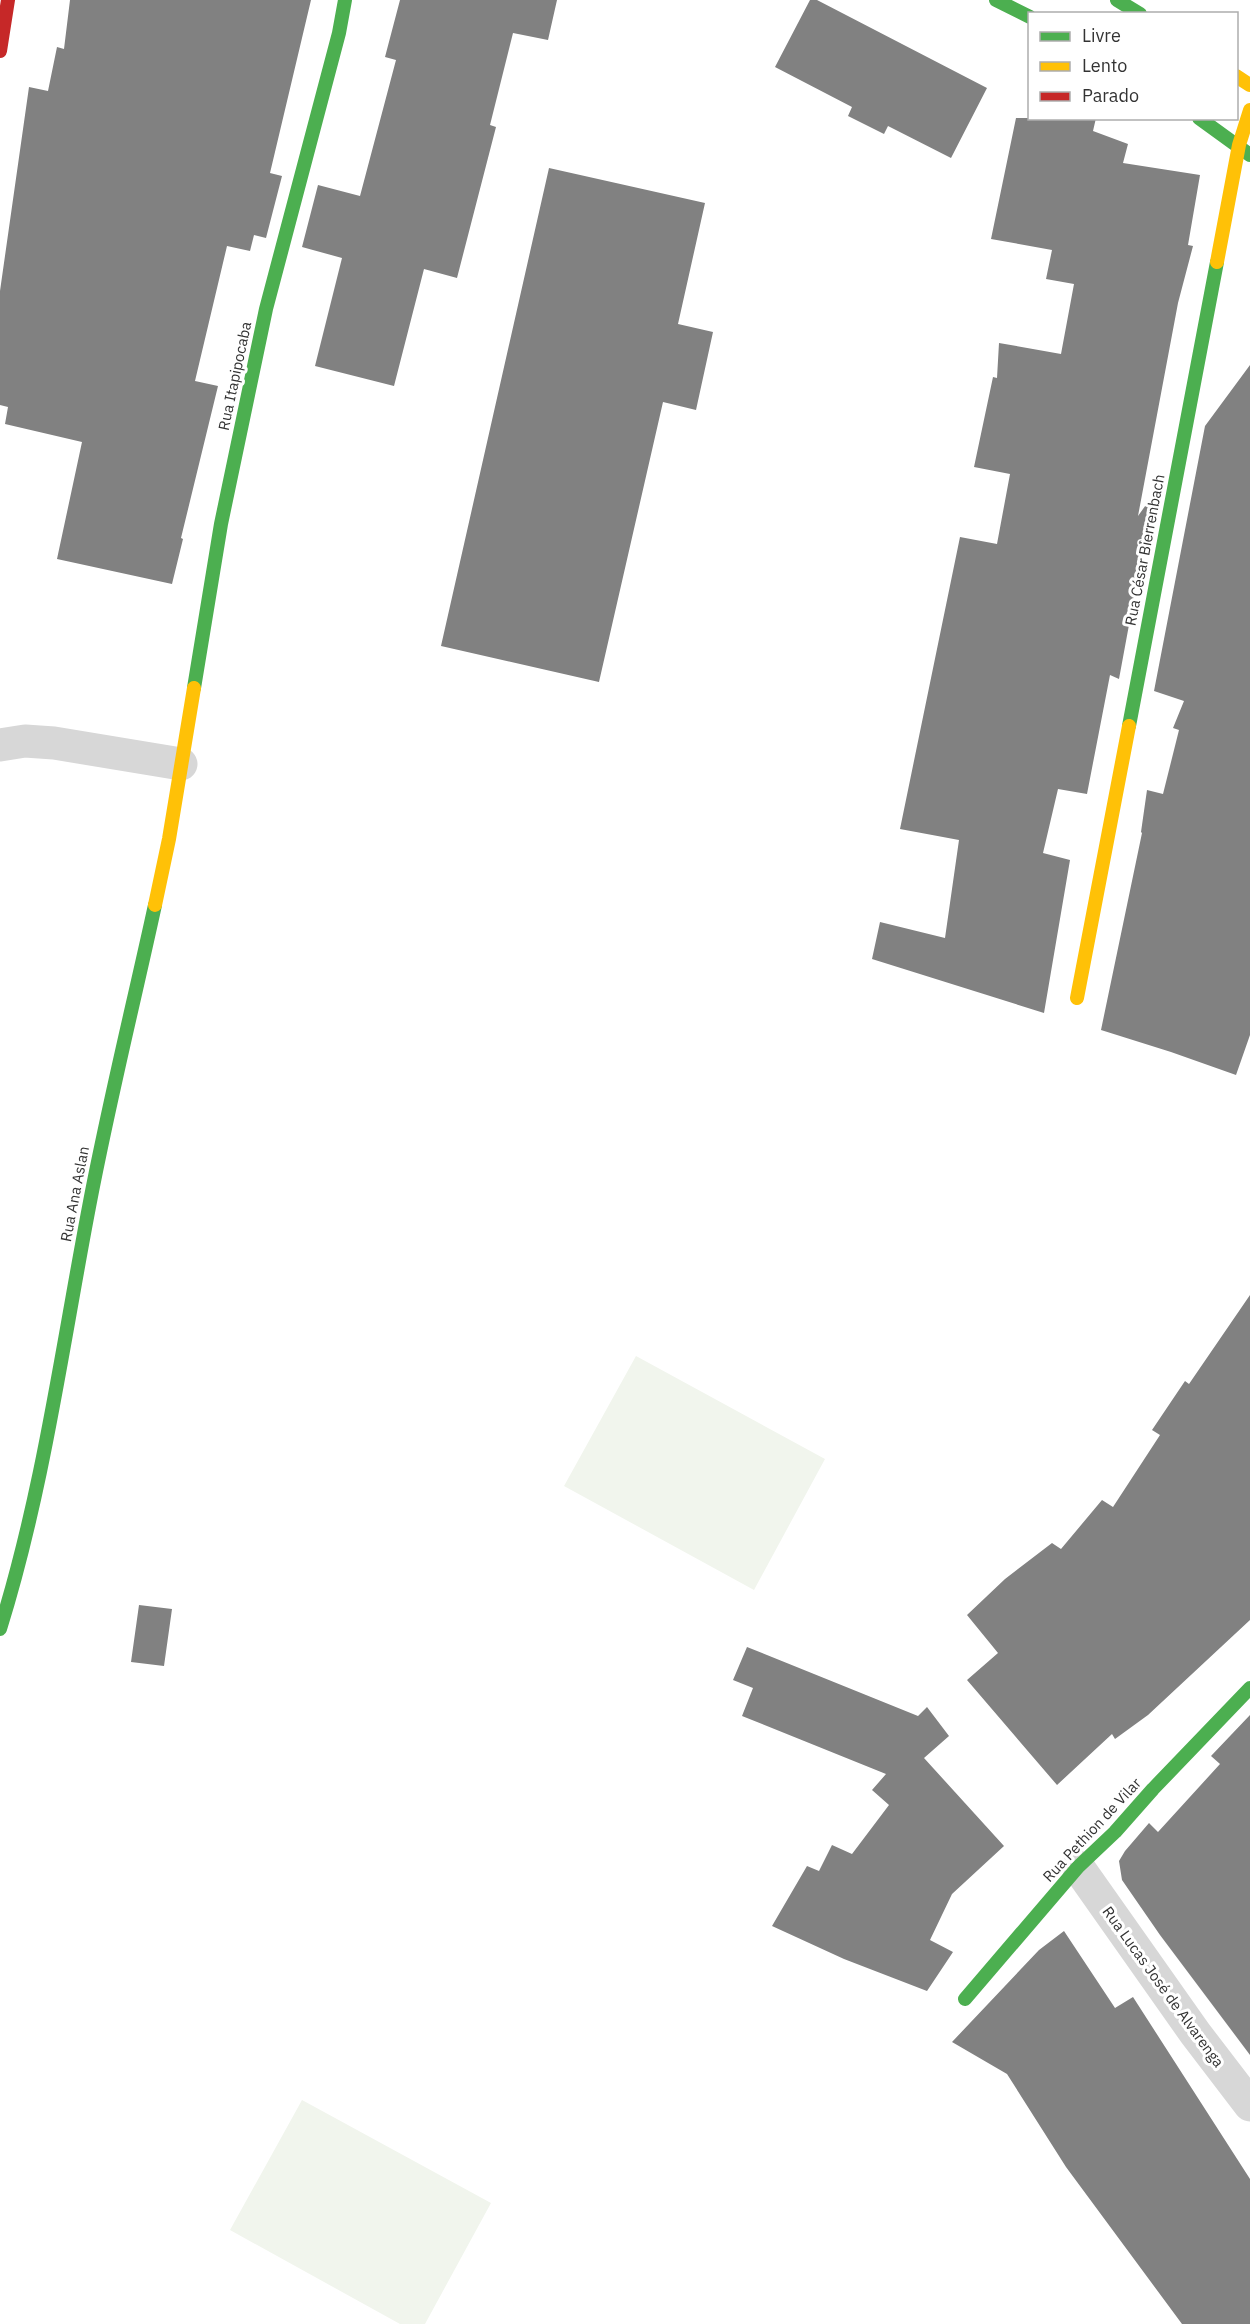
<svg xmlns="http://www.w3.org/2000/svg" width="1250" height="2324" viewBox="0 0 1250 2324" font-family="'IBM Plex Sans',sans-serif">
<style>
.green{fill:#f1f5ed}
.building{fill:#818181}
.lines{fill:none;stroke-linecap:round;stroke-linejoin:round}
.street{stroke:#d7d7d7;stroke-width:33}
.fast{stroke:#4caf50;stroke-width:14}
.slow{stroke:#ffc107;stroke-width:14}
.jam{stroke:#c62828;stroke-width:14}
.labels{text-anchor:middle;stroke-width:6;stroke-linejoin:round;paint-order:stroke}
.street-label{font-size:15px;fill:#333;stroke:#fff}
</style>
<rect width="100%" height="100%" fill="#fff"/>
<!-- green -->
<path class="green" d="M 636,1356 L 825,1459 L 754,1590 L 564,1486 Z
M 302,2100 L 491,2203 L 425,2324 L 400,2324 L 230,2230 Z"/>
<!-- building -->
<path class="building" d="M 70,0 L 311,0 L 270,173 L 282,176 L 266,238 L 254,235 L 250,251 L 227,246 L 195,381 L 218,386 L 181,538 L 183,539 L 172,584 L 57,559 L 82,442 L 5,424 L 8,407 L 0,405 L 0,291 L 29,87 L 48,91 L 57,47 L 64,49 Z
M 400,0 L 557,0 L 548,40 L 513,33 L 490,125 L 496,127 L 457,278 L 424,269 L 394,386 L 315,366 L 342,258 L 302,247 L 318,185 L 360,196 L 396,60 L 385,57 Z
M 810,0 L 817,0 L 987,88 L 951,158 L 888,126 L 884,134 L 848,116 L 852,107 L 775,67 Z
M 1016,118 L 1096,118 L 1093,131 L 1128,144 L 1123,163 L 1200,175 L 1188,245 L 1193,246 L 1178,303 L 1138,516 L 1153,495 L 1119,679 L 1110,675 L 1087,794 L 1058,789 L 1043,853 L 1070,860 L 1044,1013 L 872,959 L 880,922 L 945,938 L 959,840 L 900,829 L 960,537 L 997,544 L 1010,474 L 974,467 L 993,377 L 997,378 L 999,343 L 1061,354 L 1074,284 L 1046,279 L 1052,250 L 991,239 Z
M 549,168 L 705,203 L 678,324 L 713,332 L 696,410 L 663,402 L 599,682 L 441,646 Z
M 1250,365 L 1250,1035 L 1236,1075 L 1171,1052 L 1101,1030 L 1142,833 L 1141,832 L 1147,790 L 1163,794 L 1179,730 L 1173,728 L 1184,701 L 1154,691 L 1205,426 Z
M 1250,1295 L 1250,1620 L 1148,1715 L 1115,1739 L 1112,1734 L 1057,1785 L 967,1680 L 998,1653 L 967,1615 L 1005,1579 L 1052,1543 L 1061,1549 L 1102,1500 L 1113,1507 L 1160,1435 L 1152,1430 L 1185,1381 L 1189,1384 Z
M 139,1605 L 172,1609 L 164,1666 L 131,1662 Z
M 747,1647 L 918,1716 L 927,1707 L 949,1736 L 924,1758 L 1004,1846 L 952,1894 L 930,1940 L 953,1952 L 927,1991 L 844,1959 L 772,1926 L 807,1866 L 819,1871 L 832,1845 L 852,1854 L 889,1805 L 872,1790 L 886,1774 L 742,1716 L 753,1688 L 733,1680 Z
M 1250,1715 L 1250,2055 L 1160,1935 L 1122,1880 L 1119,1861 L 1125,1851 L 1149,1823 L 1158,1832 L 1220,1764 L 1211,1756 Z
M 1064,1931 L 1115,2008 L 1133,1997 L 1250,2179 L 1250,2324 L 1182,2324 L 1066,2167 L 1007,2074 L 952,2042 L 1039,1950 Z"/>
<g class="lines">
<!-- street -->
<path class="street" d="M 0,745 L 25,741 L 54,743 L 181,764
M 1078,1867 L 1195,2033 L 1250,2105"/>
<!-- fast -->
<path class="fast" d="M 996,0 L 1030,17
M 1117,0 L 1140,14
M 1199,118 L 1250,155
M 194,688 L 221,524 L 266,309 L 339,33 L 345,0
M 1129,726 L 1217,262
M 0,1629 C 43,1491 62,1348 89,1207 C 108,1106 133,1006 155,905
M 965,1999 L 1078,1867 L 1115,1832 L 1153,1789 L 1250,1688"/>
<!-- slow -->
<path class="slow" d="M 1236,76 L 1250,85
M 1217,262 L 1239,145 L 1250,110
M 155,905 L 169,839 L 194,688
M 1077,998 L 1129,726"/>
<!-- jam -->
<path class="jam" d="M 0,51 L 8,0"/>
</g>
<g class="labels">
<!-- street labels -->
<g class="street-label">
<text transform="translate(235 376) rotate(-78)" y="5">Rua Itapipocaba</text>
<text transform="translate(1145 550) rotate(-79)" y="5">Rua César Bierrenbach</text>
<text transform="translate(75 1194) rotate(-79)" y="5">Rua Ana Aslan</text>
<text transform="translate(1092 1830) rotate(-47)" y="5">Rua Pethion de Vilar</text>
<text transform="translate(1163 1987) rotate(54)" y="5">Rua Lucas José de Alvarenga</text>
</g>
</g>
<!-- legend -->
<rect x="1028" y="12" width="210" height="108" fill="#ffffff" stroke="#adadad" stroke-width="1.5"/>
<rect x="1040" y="32" width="30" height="9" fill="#4caf50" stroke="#adadad" stroke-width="1.5"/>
<text x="1082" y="42" font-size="18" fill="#333333">Livre</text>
<rect x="1040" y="62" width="30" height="9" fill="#ffc107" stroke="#adadad" stroke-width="1.5"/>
<text x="1082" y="72" font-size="18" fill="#333333">Lento</text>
<rect x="1040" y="92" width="30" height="9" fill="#c62828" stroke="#adadad" stroke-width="1.5"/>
<text x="1082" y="102" font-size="18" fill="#333333">Parado</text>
</svg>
